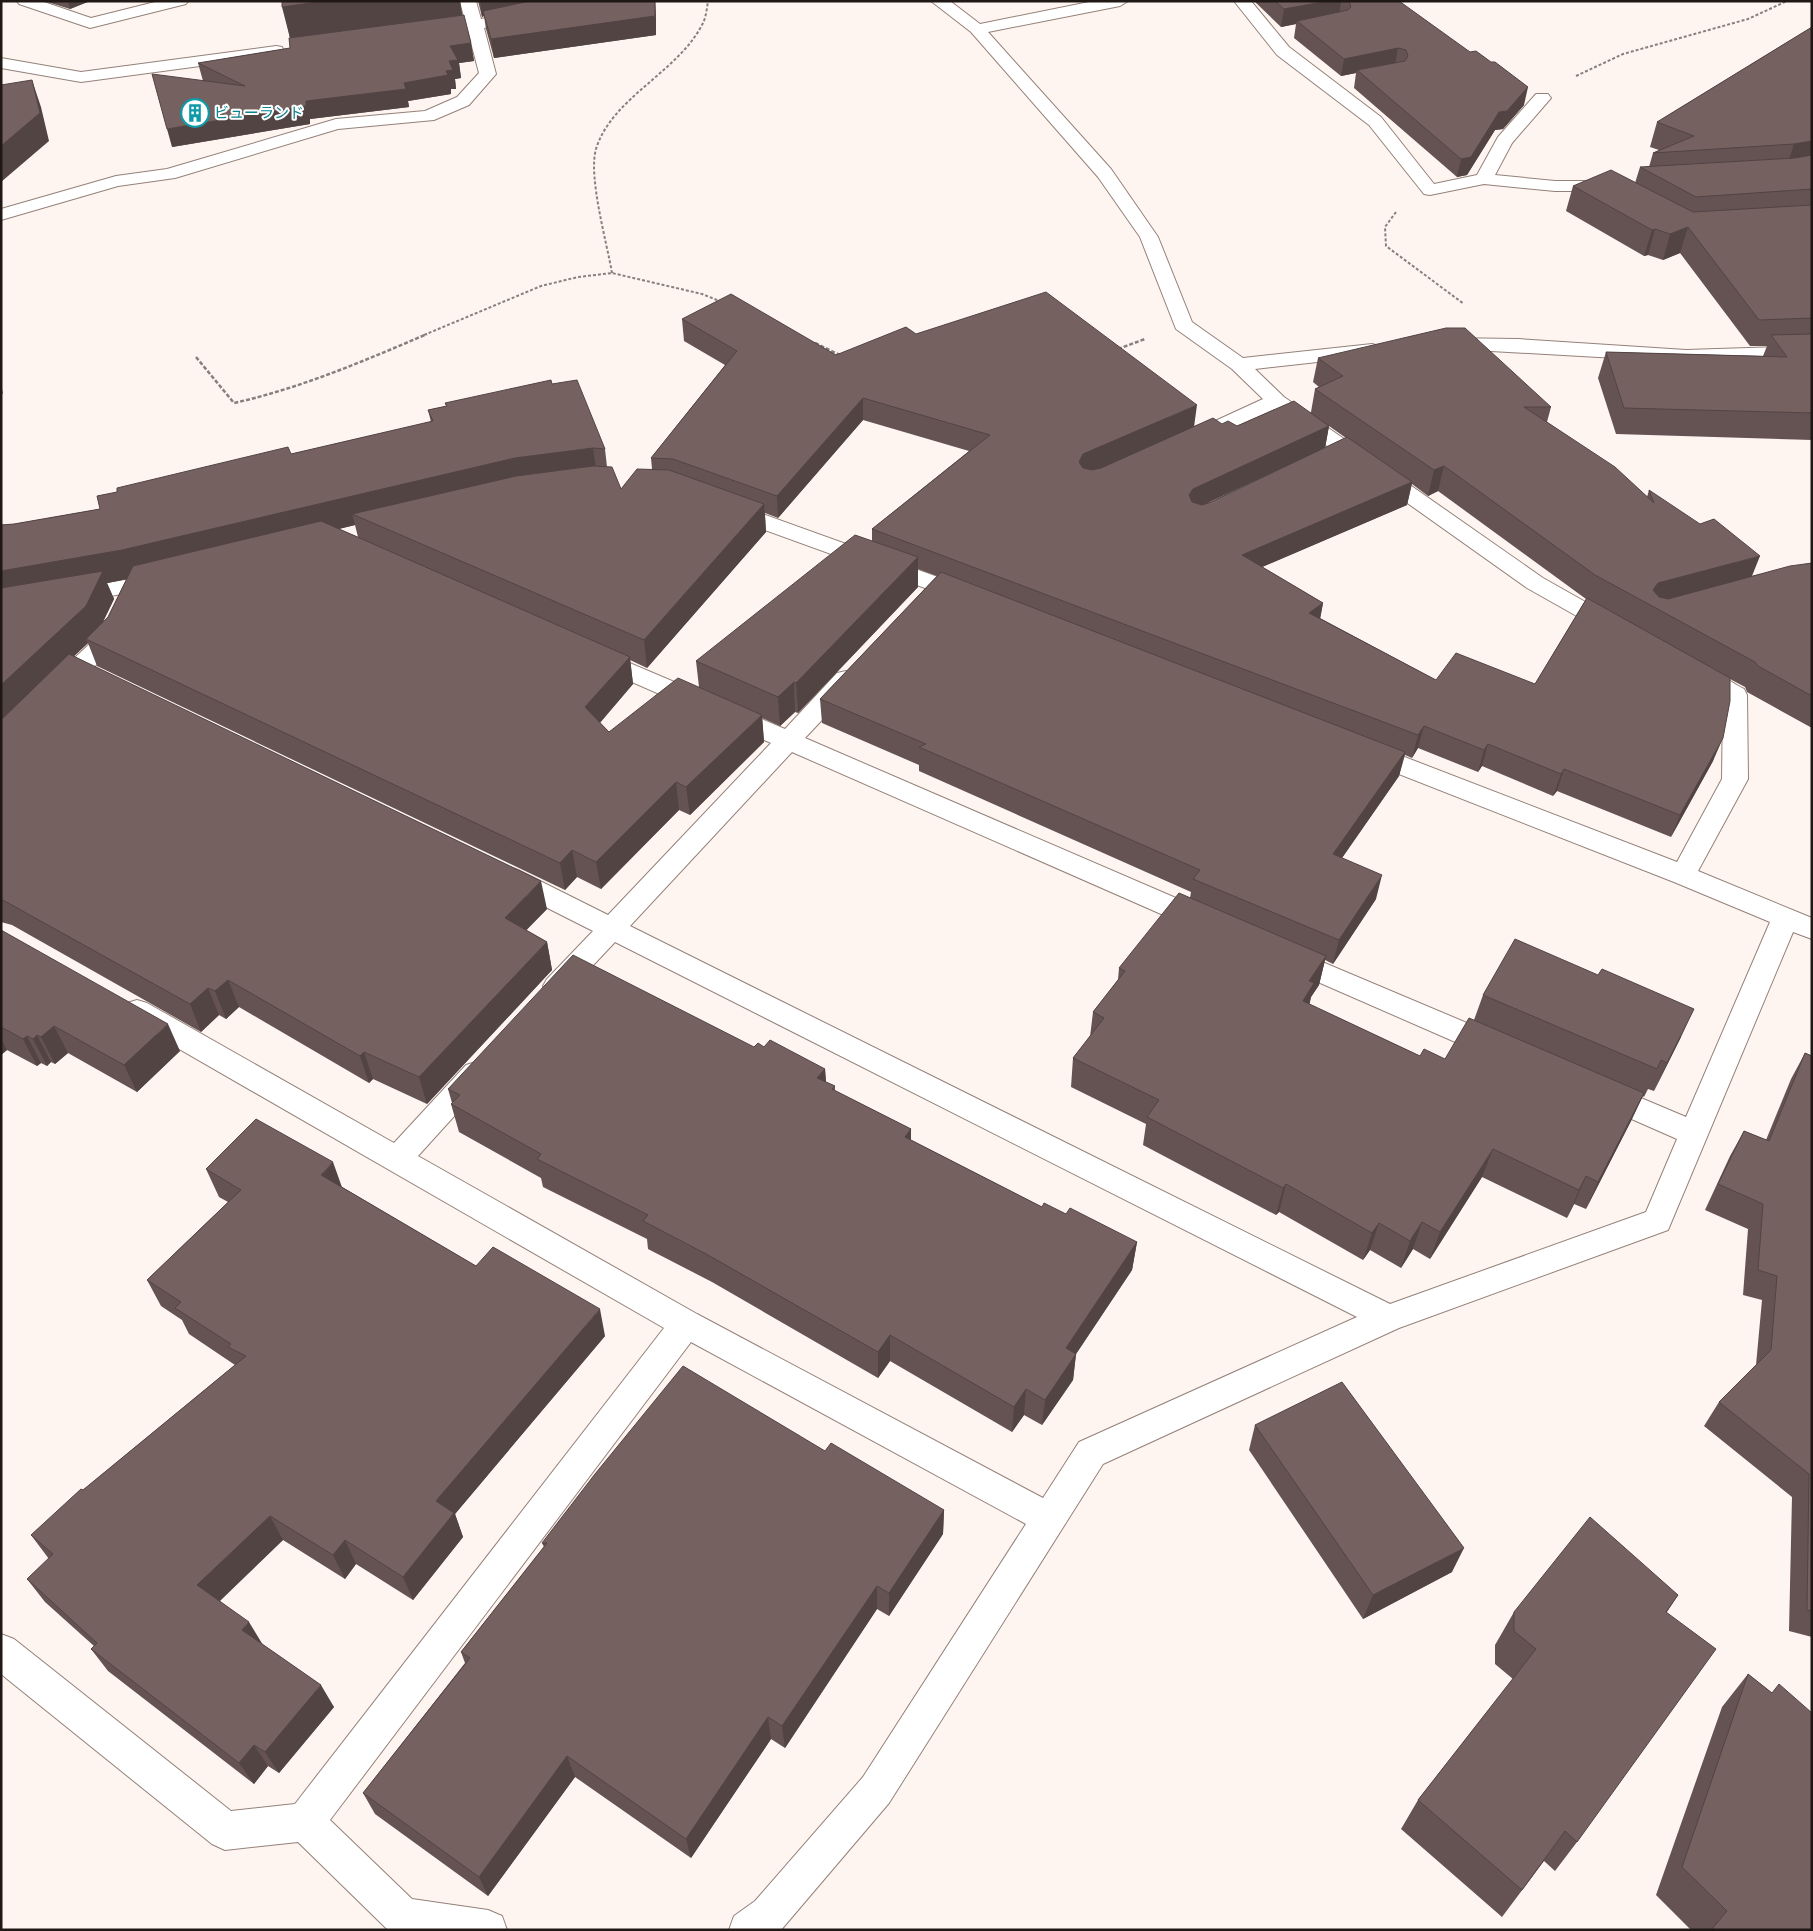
<svg xmlns="http://www.w3.org/2000/svg" width="1813" height="1931" viewBox="0 0 1813 1931" font-family="'Source Sans 3','Noto Sans JP',sans-serif">
<style>
.lines{fill:none;stroke-linecap:round;stroke-linejoin:round}
.minor-casing{stroke:#948179;stroke-width:2}
.path-far1{stroke:#88807d;stroke-width:2;stroke-dasharray:3 2;stroke-linecap:butt}
.path{stroke:#88807d;stroke-width:2.5;stroke-dasharray:4 2;stroke-linecap:butt}
.minor{fill:#fff;fill-rule:evenodd}
.wall{fill:#655353;fill-rule:evenodd}
.shaded-wall{fill:#524443}
.building{fill:#756160;stroke:#524443}
.labels{text-anchor:middle;stroke-width:4;stroke-linejoin:round;paint-order:stroke}
.far-culture-label{font-size:15px;fill:#0d838f;stroke:#fff;text-anchor:start}
</style>
<rect width="100%" height="100%" fill="#fef5f1"/>
<g class="lines">
<defs>
<path id="minor" d="M 17,1 L 41,1 L 91,18 L 159,1 L 188,1 L 186,4 L 90,28 L 19,4 Z
M 460,1 L 476,1 L 481,19 L 567,1 L 599,1 L 591,6 L 484,28 L 496,74 L 469,105 L 434,120 L 338,129 L 175,178 L 118,186 L 1,220 L 1,209 L 116,176 L 167,169 L 336,119 L 425,111 L 457,97 L 479,73 L 468,31 L 431,36 L 423,31 L 431,26 L 465,21 Z
M 931,1 L 950,1 L 980,24 L 1094,1 L 1128,1 L 1120,6 L 988,32 L 1111,169 L 1158,237 L 1192,322 L 1243,358 L 1372,344 L 1379,346 L 1382,350 L 1379,354 L 1372,356 L 1255,369 L 1284,397 L 1543,578 L 1621,622 L 1625,627 L 1621,632 L 1613,635 L 1605,632 L 1527,588 L 1275,409 L 1203,441 L 1196,443 L 1189,441 L 1185,437 L 1189,433 L 1263,399 L 1232,369 L 1176,329 L 1140,237 L 1098,177 L 971,32 Z
M 1234,1 L 1251,1 L 1289,47 L 1381,117 L 1434,184 L 1477,175 L 1498,137 L 1536,94 L 1548,94 L 1551,98 L 1512,143 L 1495,175 L 1555,181 L 1611,181 L 1617,182 L 1620,186 L 1617,190 L 1611,191 L 1555,191 L 1484,184 L 1430,195 L 1424,194 L 1369,125 L 1277,55 Z
M 276,46 L 282,47 L 284,51 L 282,55 L 81,82 L 1,68 L 1,58 L 81,72 Z
M 1445,338 L 1518,339 L 1686,350 L 1812,346 L 1812,358 L 1686,362 L 1438,348 L 1435,344 L 1438,340 Z
M 729,502 L 974,590 L 978,595 L 974,600 L 966,602 L 958,600 L 721,514 L 718,509 L 721,504 Z
M 158,574 L 166,576 L 169,581 L 166,586 L 1,616 L 1,602 Z
M 115,619 L 123,622 L 127,627 L 117,644 L 67,694 L 58,696 L 49,694 L 46,688 L 49,682 L 99,635 L 107,622 Z
M 599,650 L 785,729 L 837,673 L 846,671 L 855,673 L 858,679 L 855,685 L 805,738 L 1213,914 L 1216,921 L 1213,928 L 1203,931 L 1193,928 L 792,752 L 630,926 L 1390,1304 L 1646,1212 L 1677,1139 L 1593,1102 L 1588,1094 L 1593,1086 L 1603,1082 L 1686,1117 L 1770,922 L 1674,882 L 1358,758 L 1355,752 L 1358,746 L 1367,743 L 1376,746 L 1677,862 L 1722,779 L 1723,699 L 1691,681 L 1687,675 L 1691,669 C 1709,664 1728,681 1744,689 L 1747,695 L 1748,779 L 1698,871 L 1812,918 L 1812,939 L 1793,932 L 1668,1230 L 1399,1328 L 1103,1464 L 889,1803 L 781,1930 L 729,1930 L 734,1916 L 755,1901 L 863,1777 L 1026,1524 L 691,1342 L 330,1820 L 412,1899 L 488,1910 L 502,1916 L 507,1930 L 388,1930 L 298,1842 L 225,1850 L 212,1844 L 1,1674 L 1,1634 L 14,1639 L 231,1811 L 295,1804 L 664,1328 L 127,1019 L 123,1011 L 127,1003 L 137,1000 L 147,1003 L 394,1143 L 466,1065 L 476,1062 L 486,1065 L 490,1073 L 486,1081 L 418,1156 L 697,1314 L 1043,1498 L 1079,1442 L 1357,1317 L 615,942 L 567,993 L 557,997 L 547,993 L 543,986 L 547,979 L 593,931 L 500,884 L 496,877 L 500,870 L 509,867 L 518,870 L 608,915 L 771,743 L 591,664 L 587,658 L 591,652 Z
M 1289,948 L 1505,1039 L 1509,1047 L 1505,1055 L 1495,1058 L 1485,1055 L 1279,965 L 1275,958 L 1279,951 Z"/>
</defs>
<!-- minor casing -->
<use href="#minor" class="minor-casing"/>
<!-- path-far1 -->
<path class="path-far1" d="M 1576,76 L 1623,54 L 1748,19 L 1787,1
M 1396,212 L 1385,227 L 1386,246 L 1464,304
M 612,273 C 607,243 588,177 596,149 C 612,97 679,72 703,23 C 706,17 707,8 708,1
M 424,335 L 541,286 L 578,277 L 612,273 L 702,294 L 722,302"/>
<!-- path -->
<path class="path" d="M 815,343 L 840,355
M 1118,349 L 1145,339
M 196,357 L 234,403 C 301,388 364,361 427,334
M 1,390 L 2,394"/>
<!-- minor -->
<use href="#minor" class="minor"/>
</g>
<!-- wall -->
<path class="wall" d="M 44,1 L 90,1 L 70,9 Z
M 282,1 L 460,1 L 462,15 L 471,43 L 474,61 L 459,63 L 461,78 L 455,79 L 456,89 L 451,89 L 451,94 L 408,101 L 409,107 L 310,119 L 310,124 L 172,147 L 203,81 L 198,63 L 290,48 L 290,38 Z
M 478,1 L 655,1 L 656,19 L 656,35 L 494,58 L 486,29 L 484,16 L 482,17 Z
M 1254,1 L 1399,1 L 1524,105 L 1503,129 L 1495,130 L 1467,175 L 1457,177 L 1354,88 L 1356,73 L 1341,76 L 1294,38 L 1296,24 L 1281,27 Z
M 1812,27 L 1812,440 L 1616,434 L 1598,378 L 1606,352 L 1763,356 L 1767,346 L 1750,346 L 1680,253 L 1663,260 L 1648,255 L 1644,256 L 1566,211 L 1573,186 L 1635,183 L 1640,167 L 1649,167 L 1653,153 L 1659,150 L 1650,147 L 1657,122 Z
M 682,319 L 836,355 L 916,334 L 1194,426 L 1222,424 L 1237,426 L 1311,412 L 1315,389 L 1319,387 L 1313,382 L 1318,358 L 1551,407 L 1547,422 L 1647,497 L 1649,490 L 1752,576 L 1812,563 L 1812,728 L 1747,692 L 1745,687 L 1730,679 L 1713,761 L 1671,837 L 1557,791 L 1553,796 L 1482,766 L 1478,772 L 1418,748 L 1412,758 L 1405,755 L 1399,776 L 1342,858 L 1376,899 L 1333,964 L 1325,960 L 1319,985 L 1311,997 L 1309,1004 L 1420,1056 L 1445,1059 L 1474,1020 L 1483,995 L 1681,1037 L 1654,1091 L 1648,1089 L 1644,1097 L 1643,1096 L 1631,1121 L 1586,1209 L 1574,1204 L 1567,1218 L 1482,1177 L 1430,1259 L 1413,1249 L 1401,1268 L 1370,1250 L 1363,1260 L 1279,1212 L 1276,1215 L 1143,1145 L 1146,1124 L 1071,1087 L 1073,1058 L 1090,1037 L 1093,1012 L 1118,980 L 1119,968 L 1190,898 L 1191,892 L 919,771 L 919,765 L 822,723 L 820,699 L 937,576 L 918,569 L 918,587 L 798,713 L 795,712 L 780,726 L 762,718 L 764,742 L 690,815 L 679,810 L 601,889 L 577,877 L 565,890 L 97,666 L 88,643 L 74,656 L 547,909 L 526,930 L 547,942 L 552,970 L 427,1104 L 373,1079 L 369,1083 L 239,1007 L 226,1019 L 219,1015 L 201,1032 L 12,925 L 1,922 L 1,525 L 14,524 L 100,509 L 291,454 L 431,422 L 428,410 L 446,406 L 445,403 L 605,449 L 607,467 L 621,489 L 652,469 L 651,458 L 725,365 L 684,341 ZM 863,420 L 969,451 L 872,529 L 872,541 L 696,661 L 699,687 L 609,732 L 600,723 L 633,684 L 630,660 L 647,668 L 766,532 L 765,513 L 778,518 ZM 1329,426 L 1346,438 L 1325,448 ZM 1310,455 L 1211,502 L 1207,503 ZM 1412,484 L 1428,496 L 1438,491 L 1586,599 L 1535,684 L 1436,680 L 1320,618 L 1323,603 L 1262,567 L 1407,505 ZM 355,525 L 358,537 L 339,529 ZM 127,579 L 108,617 L 103,622 L 114,599 L 107,583 Z
M 1,930 L 180,1051 L 137,1092 L 68,1053 L 55,1064 L 51,1062 L 47,1066 L 41,1063 L 37,1066 L 7,1050 L 1,1055 Z
M 754,1047 L 764,1047 L 825,1069 L 826,1082 L 835,1086 L 835,1091 L 911,1129 L 911,1140 L 1042,1207 L 1066,1214 L 1137,1242 L 1132,1270 L 1076,1354 L 1073,1380 L 1042,1425 L 1024,1415 L 1012,1432 L 890,1361 L 878,1378 L 712,1282 L 648,1249 L 647,1239 L 543,1187 L 541,1178 L 459,1132 L 451,1104 L 452,1103 L 448,1089 Z
M 1805,1053 L 1812,1056 L 1812,1637 L 1789,1631 L 1792,1497 L 1704,1426 L 1719,1402 L 1756,1365 L 1762,1300 L 1743,1295 L 1748,1229 L 1705,1210 L 1730,1156 L 1744,1131 L 1766,1140 L 1791,1079 Z
M 206,1169 L 342,1187 L 476,1266 L 605,1336 L 455,1514 L 463,1537 L 413,1600 L 356,1564 L 345,1579 L 283,1540 L 220,1601 L 262,1644 L 334,1707 L 279,1773 L 268,1766 L 254,1784 L 108,1671 L 91,1649 L 94,1646 L 45,1602 L 27,1579 L 49,1559 L 31,1535 L 83,1490 L 235,1365 L 189,1334 L 182,1320 L 161,1306 L 147,1280 L 228,1202 L 219,1197 Z
M 1255,1425 L 1452,1572 L 1363,1619 L 1249,1450 Z
M 825,1451 L 944,1510 L 943,1534 L 889,1616 L 877,1609 L 785,1748 L 771,1739 L 691,1858 L 575,1777 L 488,1896 L 375,1814 L 363,1793 L 465,1663 L 461,1652 L 544,1547 L 542,1543 Z
M 1678,1595 L 1667,1612 L 1577,1842 L 1555,1871 L 1544,1861 L 1502,1917 L 1401,1829 L 1418,1800 L 1513,1679 L 1495,1664 L 1495,1645 L 1514,1612 Z
M 1748,1674 L 1772,1693 L 1812,1930 L 1691,1930 L 1656,1895 L 1722,1707 Z"/>
<!-- shaded-wall -->
<path class="shaded-wall" d="M 68,1 L 90,1 L 70,9 Z
M 324,1 L 460,1 L 463,19 L 291,42 L 282,7 Z
M 480,1 L 557,1 L 483,11 L 484,16 L 482,17 Z
M 655,1 L 656,19 L 656,35 L 494,58 L 491,39 Z
M 1328,1 L 1341,1 L 1339,16 L 1297,21 L 1296,24 L 1281,27 L 1284,9 Z
M 471,43 L 474,61 L 459,63 L 461,78 L 455,79 L 456,89 L 451,89 L 451,94 L 408,101 L 409,107 L 310,119 L 310,124 L 172,147 L 167,129 L 306,101 L 404,83 L 446,71 L 449,61 L 450,46 Z
M 1398,48 L 1395,66 L 1357,70 L 1356,73 L 1341,76 L 1344,59 Z
M 32,80 L 41,107 L 49,141 L 1,182 L 1,146 Z
M 1528,87 L 1524,105 L 1503,129 L 1495,130 L 1467,175 L 1457,177 L 1461,159 L 1499,112 Z
M 1812,141 L 1812,165 L 1786,169 L 1794,144 Z
M 1688,227 L 1680,253 L 1663,260 L 1670,234 Z
M 1655,229 L 1648,255 L 1644,256 L 1652,230 Z
M 863,398 L 863,420 L 778,518 L 777,496 Z
M 1197,405 L 1194,427 L 1077,484 L 1079,462 L 1083,454 Z
M 1329,426 L 1325,448 L 1190,511 L 1189,495 L 1193,489 Z
M 593,448 L 597,476 L 352,514 L 355,525 L 133,578 L 107,583 L 114,599 L 97,634 L 86,639 L 88,643 L 1,725 L 1,571 L 515,458 Z
M 1444,466 L 1438,491 L 1428,496 L 1434,470 Z
M 1412,482 L 1407,505 L 1239,577 L 1242,555 Z
M 764,504 L 766,532 L 647,668 L 644,640 Z
M 1760,556 L 1750,581 L 1654,607 L 1653,590 L 1658,583 Z
M 918,557 L 918,587 L 798,713 L 796,683 Z
M 1323,603 L 1319,625 L 1309,613 Z
M 630,657 L 633,684 L 589,735 L 585,707 Z
M 794,682 L 795,712 L 780,726 L 778,697 Z
M 762,715 L 764,742 L 690,815 L 686,787 Z
M 1424,726 L 1418,748 L 1412,758 L 1418,735 Z
M 1723,738 L 1713,761 L 1671,837 L 1680,815 Z
M 1488,744 L 1482,766 L 1478,772 L 1484,750 Z
M 1405,752 L 1399,776 L 1328,878 L 1333,854 Z
M 1564,769 L 1557,791 L 1553,796 L 1561,774 Z
M 676,782 L 679,810 L 601,889 L 596,862 Z
M 572,850 L 577,877 L 565,890 L 560,863 Z
M 1382,875 L 1376,899 L 1333,964 L 1339,940 Z
M 541,881 L 547,909 L 511,946 L 505,918 Z
M 547,942 L 552,970 L 427,1104 L 419,1077 Z
M 1326,956 L 1319,985 L 1311,997 L 1308,1012 L 1303,1001 L 1309,981 Z
M 228,980 L 239,1007 L 226,1019 L 215,991 Z
M 208,988 L 219,1015 L 201,1032 L 190,1004 Z
M 1694,1009 L 1681,1037 L 1654,1091 L 1667,1063 Z
M 168,1024 L 180,1051 L 137,1092 L 124,1065 Z
M 54,1026 L 68,1053 L 55,1064 L 41,1037 Z
M 37,1035 L 51,1062 L 47,1066 L 33,1039 Z
M 27,1036 L 41,1063 L 37,1066 L 23,1039 Z
M 1,1039 L 7,1050 L 1,1055 Z
M 364,1052 L 373,1079 L 369,1083 L 360,1056 Z
M 825,1069 L 827,1097 L 817,1078 Z
M 1644,1093 L 1631,1121 L 1586,1209 L 1598,1182 Z
M 911,1129 L 911,1157 L 905,1137 Z
M 1493,1149 L 1482,1177 L 1430,1259 L 1440,1232 Z
M 333,1162 L 343,1190 L 321,1175 Z
M 1586,1176 L 1574,1204 L 1567,1218 L 1579,1190 Z
M 1286,1184 L 1279,1212 L 1276,1215 L 1283,1188 Z
M 1422,1222 L 1413,1249 L 1401,1268 L 1410,1241 Z
M 1379,1223 L 1370,1250 L 1363,1260 L 1372,1233 Z
M 1137,1242 L 1132,1270 L 1076,1354 L 1073,1380 L 1042,1425 L 1045,1400 L 1066,1348 Z
M 600,1309 L 605,1336 L 455,1514 L 463,1537 L 413,1600 L 403,1577 L 436,1501 Z
M 890,1335 L 890,1361 L 878,1378 L 878,1352 Z
M 1026,1389 L 1024,1415 L 1012,1432 L 1014,1407 Z
M 944,1510 L 943,1534 L 889,1616 L 889,1593 Z
M 270,1516 L 283,1540 L 212,1608 L 197,1585 Z
M 345,1540 L 356,1564 L 345,1579 L 333,1555 Z
M 1464,1548 L 1452,1572 L 1363,1619 L 1373,1595 Z
M 877,1586 L 877,1609 L 785,1748 L 782,1726 Z
M 249,1622 L 263,1645 L 242,1630 Z
M 321,1685 L 334,1707 L 279,1773 L 265,1752 Z
M 768,1717 L 771,1739 L 691,1858 L 686,1839 Z
M 254,1745 L 268,1766 L 254,1784 L 239,1763 Z
M 567,1756 L 575,1777 L 488,1896 L 479,1877 Z"/>
<!-- building -->
<path class="building" d="M 282,1 L 324,1 L 282,7 Z
M 530,1 L 655,1 L 655,16 L 491,39 L 483,11 Z
M 1275,1 L 1328,1 L 1284,9 Z
M 1349,1 L 1399,1 L 1470,52 L 1476,51 L 1491,62 L 1495,62 L 1528,87 L 1507,111 L 1499,112 L 1471,157 L 1461,159 L 1357,70 L 1405,61 L 1408,56 L 1406,50 L 1398,48 L 1344,59 L 1297,21 L 1348,10 L 1351,7 Z
M 464,15 L 471,43 L 450,46 L 458,60 L 449,61 L 453,70 L 446,71 L 448,75 L 404,83 L 406,89 L 306,101 L 306,106 L 167,129 L 152,74 L 245,86 L 198,63 L 290,48 L 289,38 Z
M 1812,27 L 1812,141 L 1794,144 L 1653,153 L 1694,136 L 1657,122 Z
M 32,80 L 40,113 L 1,146 L 1,85 Z
M 1812,155 L 1812,189 L 1696,197 L 1640,167 L 1795,158 Z
M 1611,170 L 1693,212 L 1812,205 L 1812,318 L 1759,320 L 1688,227 L 1670,234 L 1655,229 L 1652,230 L 1573,186 Z
M 1046,292 L 1197,405 L 1083,454 L 1079,462 L 1083,468 L 1092,470 L 1101,468 L 1213,418 L 1222,424 L 1228,421 L 1237,426 L 1294,401 L 1329,426 L 1193,489 L 1189,495 L 1192,502 L 1202,505 L 1211,502 L 1347,437 L 1412,482 L 1242,555 L 1323,603 L 1309,613 L 1436,680 L 1456,653 L 1535,684 L 1587,598 L 1730,678 L 1730,701 L 1723,738 L 1680,815 L 1564,769 L 1561,774 L 1488,744 L 1484,750 L 1424,726 L 1418,735 L 872,529 L 990,435 L 863,398 L 777,496 L 673,459 L 651,458 L 737,351 L 682,319 L 731,294 L 836,355 L 906,327 L 916,334 Z
M 1446,328 L 1465,328 L 1551,407 L 1524,407 L 1615,467 L 1654,503 L 1649,490 L 1700,524 L 1714,519 L 1760,556 L 1658,583 L 1653,590 L 1659,597 L 1668,599 L 1790,566 L 1812,563 L 1812,696 L 1758,666 L 1755,662 L 1595,575 L 1444,466 L 1434,470 L 1315,389 L 1343,376 L 1318,358 Z
M 1812,334 L 1812,413 L 1624,408 L 1606,352 L 1787,357 L 1771,335 Z
M 551,380 L 552,384 L 577,380 L 605,449 L 593,448 L 515,458 L 122,550 L 1,571 L 1,525 L 14,524 L 100,509 L 97,496 L 117,492 L 117,488 L 288,447 L 291,454 L 433,421 L 428,410 L 447,406 L 445,403 Z
M 593,466 L 612,467 L 621,489 L 637,469 L 669,470 L 764,504 L 644,640 L 352,514 L 516,476 Z
M 321,521 L 630,657 L 585,707 L 609,732 L 678,678 L 762,715 L 686,787 L 676,782 L 596,862 L 572,850 L 560,863 L 86,639 L 108,617 L 133,566 Z
M 855,535 L 918,557 L 796,683 L 794,682 L 778,697 L 696,661 Z
M 103,571 L 86,606 L 1,685 L 1,588 Z
M 941,572 L 1405,752 L 1333,854 L 1382,875 L 1339,940 L 1193,879 L 1200,870 L 919,747 L 926,744 L 820,699 Z
M 69,654 L 541,881 L 505,918 L 547,942 L 419,1077 L 364,1052 L 360,1056 L 228,980 L 215,991 L 208,988 L 190,1004 L 1,899 L 1,720 Z
M 1179,893 L 1326,956 L 1309,981 L 1314,983 L 1303,1001 L 1420,1056 L 1424,1049 L 1445,1059 L 1469,1018 L 1644,1093 L 1598,1182 L 1586,1176 L 1579,1190 L 1493,1149 L 1440,1232 L 1422,1222 L 1410,1241 L 1379,1223 L 1372,1233 L 1286,1184 L 1283,1188 L 1147,1117 L 1159,1100 L 1073,1058 L 1104,1018 L 1093,1012 L 1125,971 L 1119,968 Z
M 1,930 L 168,1024 L 124,1065 L 54,1026 L 41,1037 L 37,1035 L 33,1039 L 27,1036 L 23,1039 L 1,1027 Z
M 1515,939 L 1598,975 L 1602,969 L 1694,1009 L 1667,1063 L 1661,1060 L 1657,1069 L 1483,995 Z
M 573,955 L 754,1047 L 758,1043 L 764,1047 L 770,1040 L 825,1069 L 817,1078 L 835,1086 L 832,1089 L 911,1129 L 905,1137 L 1042,1207 L 1044,1203 L 1066,1214 L 1070,1208 L 1137,1242 L 1066,1348 L 1076,1354 L 1045,1400 L 1026,1389 L 1014,1407 L 890,1335 L 878,1352 L 708,1255 L 643,1221 L 648,1215 L 537,1159 L 541,1154 L 451,1104 L 460,1095 L 448,1089 Z
M 1805,1053 L 1812,1056 L 1812,1611 L 1807,1610 L 1809,1474 L 1719,1402 L 1771,1350 L 1777,1276 L 1758,1270 L 1763,1204 L 1718,1184 L 1744,1131 L 1769,1141 Z
M 256,1119 L 333,1162 L 321,1175 L 476,1266 L 493,1247 L 600,1309 L 436,1501 L 454,1513 L 403,1577 L 345,1540 L 333,1555 L 270,1516 L 197,1585 L 249,1622 L 242,1630 L 321,1685 L 265,1752 L 254,1745 L 239,1763 L 91,1649 L 97,1643 L 27,1579 L 53,1554 L 31,1535 L 81,1489 L 83,1490 L 246,1356 L 228,1347 L 231,1344 L 175,1308 L 181,1302 L 147,1280 L 241,1190 L 206,1169 Z
M 683,1366 L 825,1451 L 831,1443 L 944,1510 L 889,1593 L 877,1586 L 782,1726 L 768,1717 L 686,1839 L 567,1756 L 479,1877 L 363,1793 L 470,1658 L 461,1652 L 547,1543 L 542,1543 L 595,1474 Z
M 1342,1382 L 1464,1548 L 1373,1595 L 1255,1425 Z
M 1590,1517 L 1678,1595 L 1666,1612 L 1716,1649 L 1577,1842 L 1565,1831 L 1522,1890 L 1418,1800 L 1536,1649 L 1514,1631 L 1514,1612 Z
M 1748,1674 L 1772,1693 L 1779,1684 L 1812,1713 L 1812,1930 L 1711,1930 L 1727,1911 L 1682,1867 Z"/>
<!-- icons -->
<defs>
<symbol id="building-ring" viewBox="-11 -11 22 22"><circle r="9.5" fill="#fff" stroke="#0f9aa8" stroke-width="1.5"/><path d="M-4-6H4V6H1V3H-1V6H-4ZM-2.5-4.3h1.7v1.8h-1.7ZM.8-4.3h1.7v1.8H.8ZM-2.5-1h1.7V.8h-1.7ZM.8-1h1.7V.8H.8Z" fill="#0f9aa8"/></symbol>
</defs>
<g fill-rule="evenodd">
<use href="#building-ring" x="179" y="97" width="32" height="32"/>
</g>
<g class="labels">
<!-- far-culture labels -->
<g class="far-culture-label">
<text x="214" y="118">ビューランド</text>
</g>
</g>
<!-- border -->
<rect width="1813" height="1931" fill="none" stroke="#1f1815" stroke-width="5"/>
</svg>
